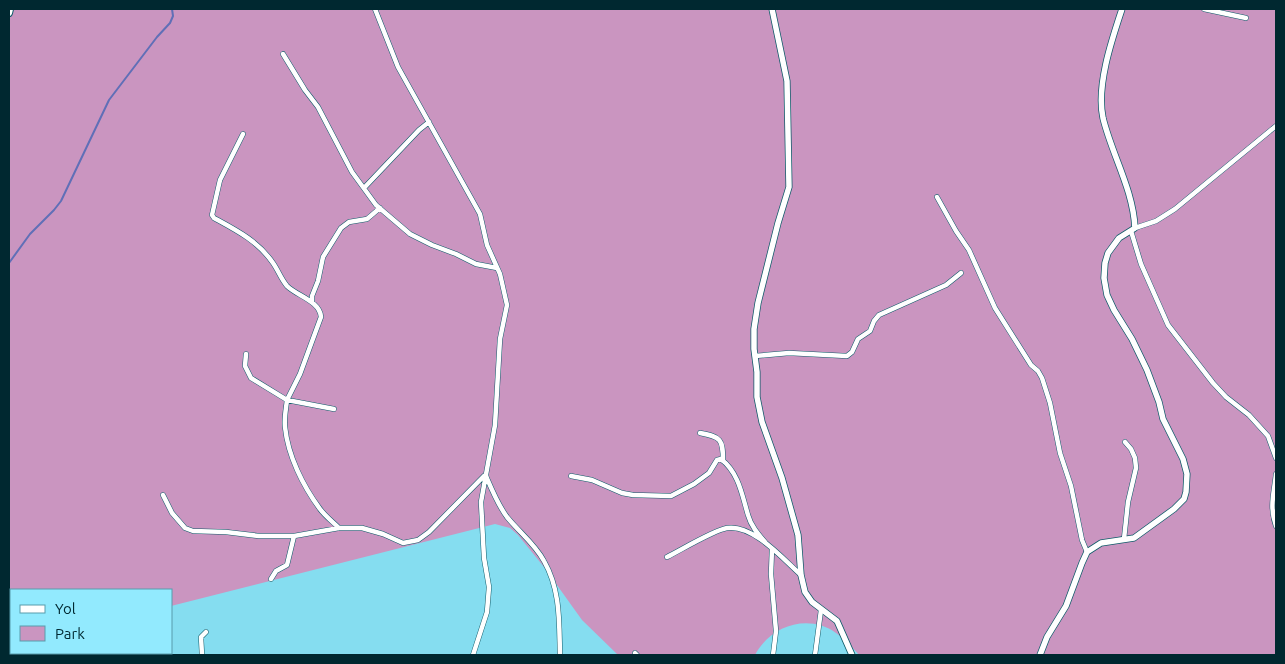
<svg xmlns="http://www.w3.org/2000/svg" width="1285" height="664" viewBox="0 0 1285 664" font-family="Ubuntu,sans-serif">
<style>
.green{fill:#ca95c0}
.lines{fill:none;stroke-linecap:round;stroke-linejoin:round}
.stream{stroke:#606fb7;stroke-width:2}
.minor-casing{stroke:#0f5b69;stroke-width:5.5}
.tertiary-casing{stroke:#0f5b69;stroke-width:7}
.secondary-casing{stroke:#0f5b69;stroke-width:8}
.minor{stroke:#fff;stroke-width:4.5}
.tertiary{stroke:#fff;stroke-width:5.5}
.secondary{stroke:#fff;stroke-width:6}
</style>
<rect width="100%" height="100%" fill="#85ddf0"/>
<!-- green -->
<path class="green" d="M 9,9 L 1276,9 L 1276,655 L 859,655 C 852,647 845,639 836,633 C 808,613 770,626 755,655 L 618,655 L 582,620 L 544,567 L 518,535 L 510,528 L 495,524 L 171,606 L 171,590 L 11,590 L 11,646 L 9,647 Z"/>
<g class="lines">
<!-- stream -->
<path class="stream" d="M 9,263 L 30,234 L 54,210 L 61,201 L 109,100 L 157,37 L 170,23 L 173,16 L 172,9
M 9,640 L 11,645
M 15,653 L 16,655"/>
<defs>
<path id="minor" d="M 375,9 L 398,67 L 480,214 L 487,245 L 500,274 L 507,305 L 500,339 L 495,425 L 481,502 L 484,558 L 489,587 L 487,612 L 473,655
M 1204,9 L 1246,18
M 283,54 L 305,90 L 318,107 L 352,172 L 376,205 L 410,234 L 432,245 L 456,254 L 476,264 L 497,268
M 243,134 L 220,180 L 212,215 L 214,218 C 236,230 258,241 273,263 C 278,270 281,279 287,286 C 297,296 320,301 321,317 L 300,374 L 287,400 L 334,409
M 364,188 L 419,130 L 429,122
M 937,197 L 956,231 L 969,250 L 995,308 L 1031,365 L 1038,371 L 1042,378 L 1050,403 L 1060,453 L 1071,486 L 1082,540 L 1087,552
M 1135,228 L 1156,221 L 1175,209 L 1276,126
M 1131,231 L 1141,264 L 1168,325 L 1213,383 L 1226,397 L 1249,415 L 1268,436 L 1276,458
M 312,302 L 312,296 L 318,281 L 323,257 L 341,228 L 349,222 L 367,219 L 380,208
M 246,354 L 245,366 L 251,378 L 287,400 C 286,409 284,418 285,427 C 288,456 303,486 320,509 C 325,516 333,522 339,528
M 755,356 L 789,353 L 847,356 L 852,352 L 858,339 L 870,331 L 874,321 L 879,315 L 946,285 L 961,273
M 700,433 C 721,437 723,439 723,461
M 1276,474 C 1274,494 1269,506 1276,526
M 486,476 C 492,490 498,505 507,517 C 519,532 535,544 544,561 C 561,591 559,623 560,655
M 571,476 L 592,480 L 622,493 L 633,495 L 671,496 L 694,484 L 709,473 L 717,460 L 721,459 C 739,473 742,495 748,515 C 751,526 758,534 765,542
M 163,495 L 172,513 L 185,528 L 193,531 L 226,532 L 259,536 L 294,536 L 339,528 L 362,528 L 383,534 L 403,543 L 418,540 L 429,532 L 484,476
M 1124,539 L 1128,502 L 1136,468 L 1135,458 L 1131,449 L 1125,442
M 772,549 L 771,574 L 776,631 L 773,655
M 667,557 C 681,550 714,530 727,528 C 753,524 783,559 801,575
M 271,579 L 276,571 L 287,565 L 294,536
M 635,653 L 637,655
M 202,655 L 201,637 L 206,632
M 815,655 L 821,610"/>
<path id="tertiary" d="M 772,9 L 787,81 L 789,187 L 778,223 L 758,303 L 754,329 L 754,349 L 757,372 L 757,397 L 762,422 L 782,478 L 798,535 L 801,575 L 805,592 L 812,602 L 837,621 L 852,655
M 1040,655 L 1047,637 L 1066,606 L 1082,563 L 1087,552 L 1101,543 L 1134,538 L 1174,509 L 1184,499 L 1186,492 L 1187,474 L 1183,459 L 1163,419 L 1159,402 L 1147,370 L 1132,339 L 1114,310 L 1107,295 L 1104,278 L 1105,263 L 1108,253 L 1119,238 L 1135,228 C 1133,189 1112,155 1103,118 C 1096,86 1112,39 1122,9"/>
<path id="secondary" d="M 9,13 L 10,9"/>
</defs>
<!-- minor casing -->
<use href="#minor" class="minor-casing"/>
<!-- tertiary casing -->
<use href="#tertiary" class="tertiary-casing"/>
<!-- secondary casing -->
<use href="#secondary" class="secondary-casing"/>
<!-- minor -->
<use href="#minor" class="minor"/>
<!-- tertiary -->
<use href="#tertiary" class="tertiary"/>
<!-- secondary -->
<use href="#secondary" class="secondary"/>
</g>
<!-- border -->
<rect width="1285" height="664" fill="none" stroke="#002830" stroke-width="20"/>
<!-- legend -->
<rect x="10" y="589" width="162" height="65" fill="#92eafe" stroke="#589cac"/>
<rect x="20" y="605" width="25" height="8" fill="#ffffff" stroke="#589cac"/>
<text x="55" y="614" font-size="15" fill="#002830">Yol</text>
<rect x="20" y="626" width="25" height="15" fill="#ca95c0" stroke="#589cac"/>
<text x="55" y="639" font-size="15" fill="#002830">Park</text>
</svg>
